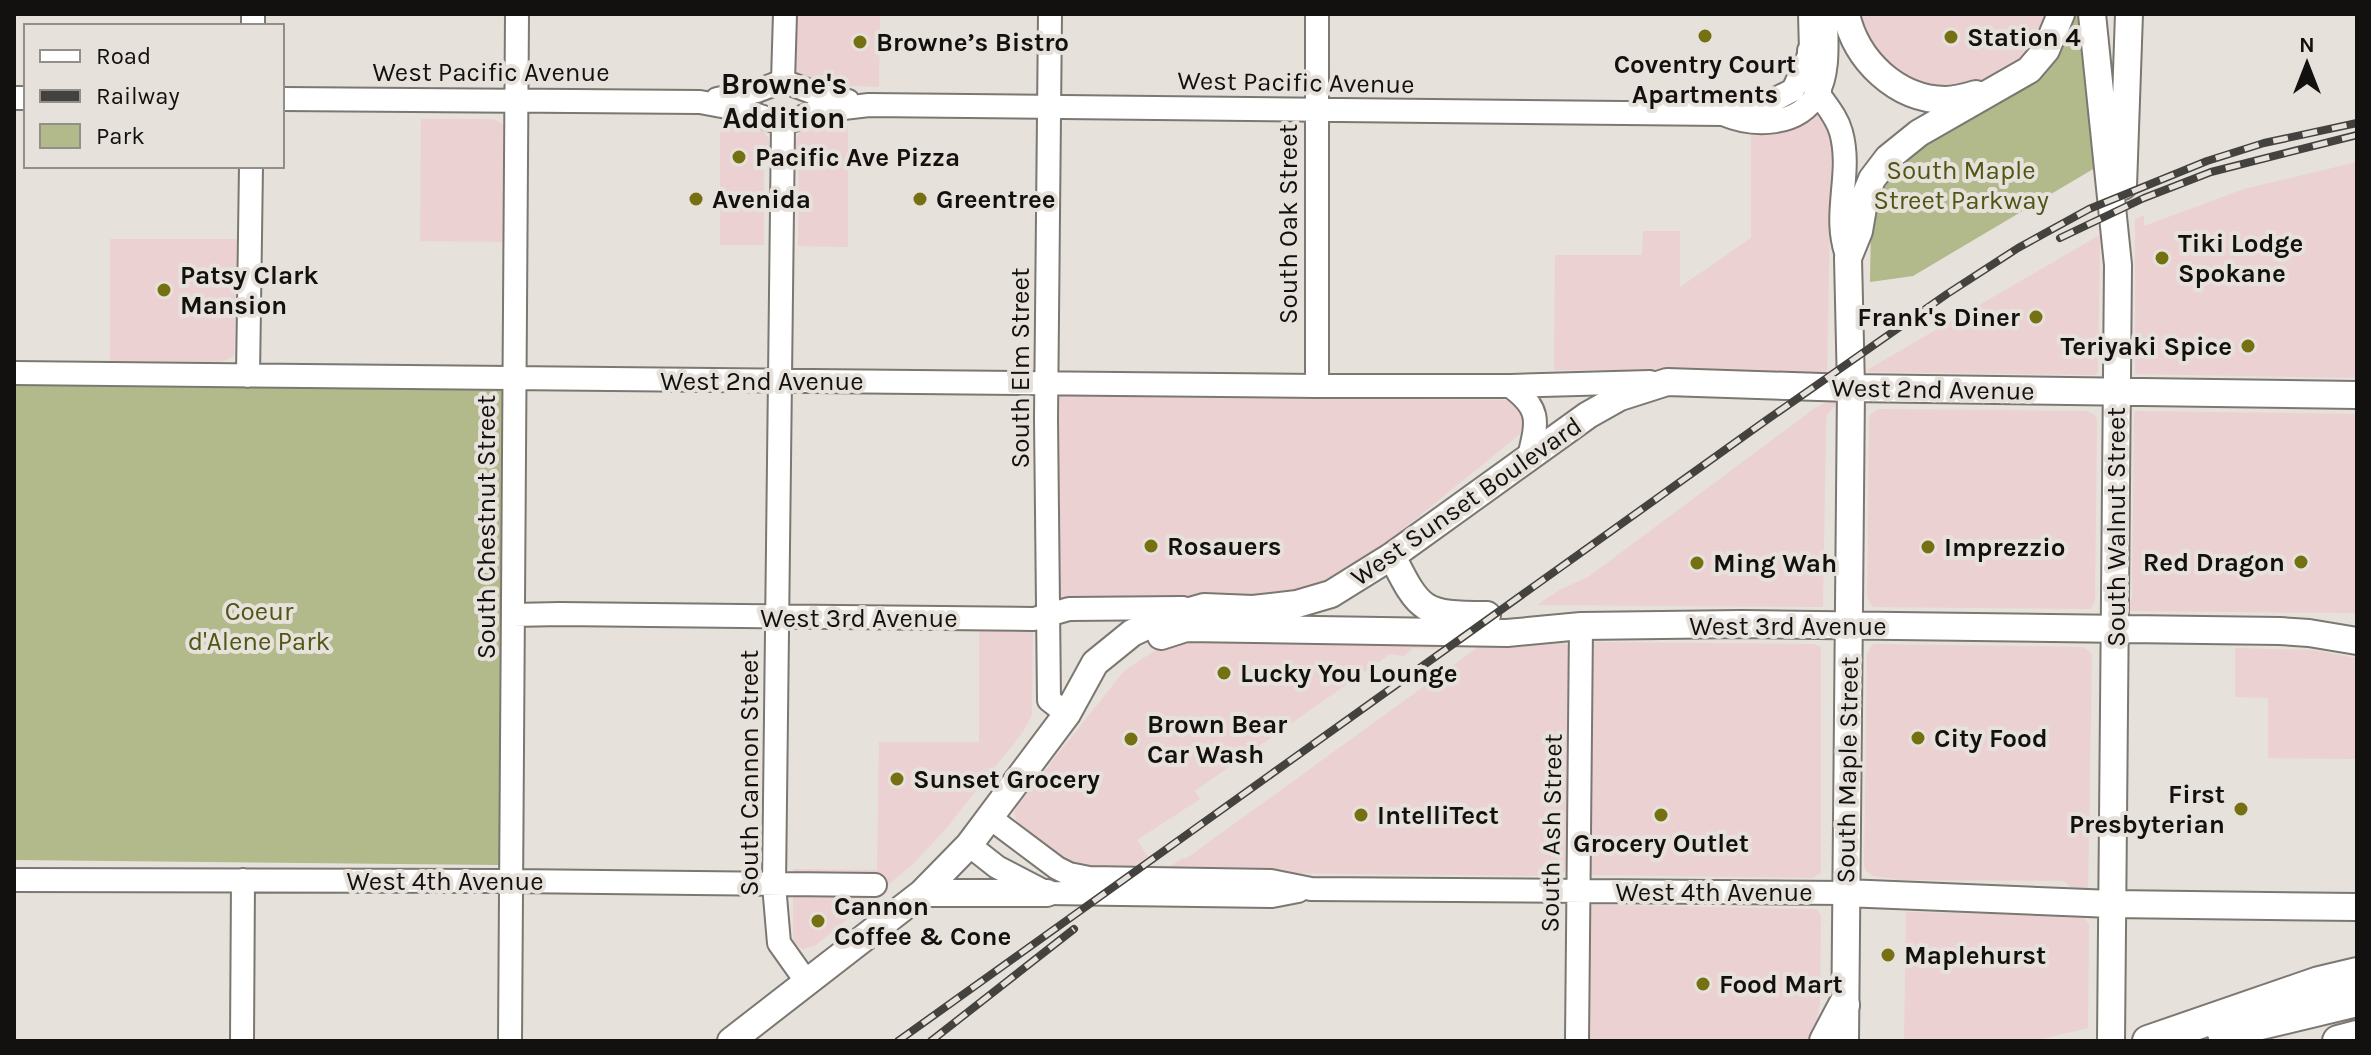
<svg xmlns="http://www.w3.org/2000/svg" width="2371" height="1055" viewBox="0 0 2371 1055" font-family="Karla,sans-serif">
<style>
.commercial{fill:#ebd1d2}
.green{fill:#b2b98a}
.lines{fill:none;stroke-linecap:round;stroke-linejoin:round}
.minor-casing{stroke:#7b7771;stroke-width:26}
.major-casing{stroke:#7b7771;stroke-width:30}
.highway-casing{stroke:#7b7771;stroke-width:34}
.minor{stroke:#fff;stroke-width:22}
.major{stroke:#fff;stroke-width:26}
.highway{stroke:#fff;stroke-width:30}
.rail-casing{stroke:#44423f;stroke-width:8}
.rail{stroke:#e6e1da;stroke-width:5;stroke-dasharray:15;stroke-linecap:butt}
.poi-dot{fill:#757011;stroke:#e6e1da;stroke-width:3}
.labels{text-anchor:middle;stroke-width:8;stroke-linejoin:round;paint-order:stroke}
.poi-label{font-size:26px;font-weight:bold;fill:#13110f;stroke:#e6e1da;text-anchor:start}
.street-label{font-size:26px;fill:#13110f;stroke:#e6e1da}
.park-label{font-size:26px;fill:#505614;stroke:#e6e1da}
.quarter-label{font-size:30px;font-weight:bold;fill:#13110f;stroke:#e6e1da}
</style>
<rect width="100%" height="100%" fill="#e6e1da"/>
<!-- commercial -->
<path class="commercial" d="M 793,14 L 880,14 L 879,87 L 811,84 L 796,76 L 793,68 Z
M 1850,14 L 2048,14 L 2033,44 L 2011,68 L 1991,79 L 1952,92 L 1890,74 Z
M 1816,111 L 1824,113 L 1836,150 L 1831,162 L 1827,372 L 1554,370 L 1555,255 L 1642,255 L 1643,231 L 1680,231 L 1680,287 L 1751,238 L 1751,132 Z
M 421,119 L 493,119 L 503,124 L 504,242 L 420,241 Z
M 720,122 L 758,125 L 769,139 L 769,148 L 764,156 L 764,245 L 720,245 Z
M 818,123 L 848,126 L 848,247 L 798,246 L 799,158 L 794,150 L 794,142 L 802,128 Z
M 2357,162 L 2357,378 L 2135,374 L 2135,219 L 2144,215 L 2144,226 L 2244,189 Z
M 2100,235 L 2098,372 L 2095,375 L 1868,372 L 1867,370 Z
M 110,239 L 238,239 L 234,356 L 221,362 L 110,361 Z
M 1055,396 L 1509,400 L 1518,406 L 1523,414 L 1523,426 L 1519,435 L 1355,568 L 1320,586 L 1251,600 L 1053,598 Z
M 1833,398 L 1839,401 L 1827,415 L 1826,422 L 1823,607 L 1537,605 L 1561,589 L 1588,577 L 1815,408 Z
M 1878,409 L 2086,411 L 2094,414 L 2097,419 L 2095,601 L 2091,609 L 1873,607 L 1867,598 L 1869,420 L 1870,415 Z
M 2136,411 L 2357,414 L 2357,613 L 2124,611 L 2124,604 L 2132,599 L 2134,414 Z
M 979,624 L 1033,625 L 1032,715 L 1023,732 L 944,831 L 913,864 L 816,945 L 803,949 L 796,945 L 793,938 L 793,869 L 877,870 L 879,742 L 979,742 Z
M 1194,640 L 1450,640 L 1437,649 L 1413,648 L 1404,656 L 1390,654 L 1195,791 L 1200,799 L 1137,840 L 1148,857 L 1125,871 L 1073,868 L 1019,828 L 1014,812 L 1017,805 L 1125,670 L 1159,648 Z
M 1488,640 L 1562,641 L 1569,647 L 1566,867 L 1564,873 L 1558,876 L 1163,872 L 1182,858 L 1187,858 Z
M 1593,642 L 1814,644 L 1821,647 L 1821,873 L 1812,878 L 1590,875 L 1587,871 L 1591,643 Z
M 1873,644 L 2082,647 L 2089,651 L 2092,656 L 2088,889 L 2075,891 L 2064,881 L 1901,880 L 1874,876 L 1867,872 L 1864,866 L 1867,653 Z
M 2235,648 L 2312,650 L 2357,658 L 2357,759 L 2268,758 L 2268,698 L 2235,697 Z
M 1594,905 L 1816,909 L 1821,915 L 1820,1004 L 1812,1041 L 1584,1041 L 1586,910 Z
M 1906,912 L 2083,916 L 2089,925 L 2088,1028 L 2034,1041 L 1904,1041 Z"/>
<!-- green -->
<path class="green" d="M 2072,14 L 2083,14 L 2100,165 L 1913,276 L 1870,282 L 1871,225 L 1881,188 L 1928,141 L 2037,79 L 2065,40 Z
M 14,384 L 503,389 L 499,865 L 14,860 Z"/>
<g class="lines">
<defs>
<path id="minor" d="M 1050,14 L 1046,418 L 1049,700 L 1067,714
M 253,26 L 253,14
M 783,81 L 785,14
M 1818,93 C 1826,105 1837,117 1841,132 C 1853,175 1831,215 1848,258
M 14,98 L 26,98
M 282,99 L 700,102 L 743,110 L 783,124 L 818,111 L 869,105 L 1723,114 C 1754,127 1798,127 1817,94 C 1830,73 1826,38 1826,14
M 717,99 L 757,91 L 783,81 L 817,94 L 848,101
M 1723,114 L 1742,106 L 1766,104 L 1793,90 L 1811,51 L 1810,14
M 783,124 L 774,885 L 779,943 L 806,981
M 14,373 L 1317,386 L 1510,386 L 1650,382
M 248,376 L 251,166
M 1317,386 L 1317,14
M 1510,386 C 1542,409 1537,422 1529,457
M 513,615 L 560,614 L 1034,619 L 1069,609 L 1183,608
M 989,817 L 1057,868 L 1069,874 L 1089,878 L 1271,881 L 1311,889 L 1845,893
M 969,845 L 997,867 L 1047,893 L 1272,896 L 1298,891
M 14,880 L 512,881 L 875,885
M 242,1041 L 243,880
M 510,1041 L 517,14
M 1577,1041 L 1581,626"/>
<path id="major" d="M 1846,14 C 1856,60 1896,99 1945,100 C 1955,100 1966,97 1976,94
M 2092,14 L 2118,265 L 2111,1041
M 1811,51 L 1813,73 L 1818,93
M 2123,186 L 2129,14
M 1392,556 C 1420,612 1423,615 1487,615
M 1161,636 L 1186,628 L 1507,633 L 1581,626 L 1742,624 L 2280,631 L 2309,633 L 2357,641
M 922,893 L 1047,893
M 1845,893 L 2112,904 L 2357,907
M 731,1041 L 922,893 L 969,845 L 1067,714 L 1095,663 L 1132,633 L 1162,619 L 1204,607 L 1253,609 L 1297,604 L 1331,594 L 1392,556 L 1588,415 L 1620,397 L 1667,382 L 1851,388 L 2357,395
M 1845,1041 L 1851,388 L 1848,258 L 1859,231 L 1865,196 L 1872,179 L 1888,158 L 1919,133 L 2029,70 L 2046,50 L 2061,14"/>
<path id="highway" d="M 2223,1033 L 2357,1001
M 1825,1041 L 1844,1005
M 2148,1041 L 2319,982 L 2357,973
M 2338,1041 L 2357,1036"/>
</defs>
<!-- minor casing -->
<use href="#minor" class="minor-casing"/>
<!-- major casing -->
<use href="#major" class="major-casing"/>
<!-- highway casing -->
<use href="#highway" class="highway-casing"/>
<!-- minor -->
<use href="#minor" class="minor"/>
<!-- major -->
<use href="#major" class="major"/>
<!-- highway -->
<use href="#highway" class="highway"/>
<defs>
<path id="rail" d="M 2060,238 L 2144,198 L 2211,172 L 2357,135
M 898,1041 L 1768,419 L 1947,294 L 2018,248 L 2089,209 L 2207,161 L 2264,143 L 2357,123
M 931,1041 L 1074,929"/>
</defs>
<!-- rail casing -->
<use href="#rail" class="rail-casing"/>
<!-- rail -->
<use href="#rail" class="rail"/>
</g>
<!-- markers -->
<g class="poi-dot">
<circle cx="1705" cy="36" r="8"/>
<circle cx="1951" cy="37" r="8"/>
<circle cx="860" cy="42" r="8"/>
<circle cx="739" cy="157" r="8"/>
<circle cx="696" cy="199" r="8"/>
<circle cx="920" cy="199" r="8"/>
<circle cx="2162" cy="258" r="8"/>
<circle cx="164" cy="290" r="8"/>
<circle cx="2036" cy="317" r="8"/>
<circle cx="2248" cy="346" r="8"/>
<circle cx="1151" cy="546" r="8"/>
<circle cx="1928" cy="547" r="8"/>
<circle cx="2301" cy="562" r="8"/>
<circle cx="1697" cy="563" r="8"/>
<circle cx="1224" cy="673" r="8"/>
<circle cx="1918" cy="738" r="8"/>
<circle cx="1131" cy="739" r="8"/>
<circle cx="897" cy="779" r="8"/>
<circle cx="2241" cy="809" r="8"/>
<circle cx="1361" cy="815" r="8"/>
<circle cx="1661" cy="815" r="8"/>
<circle cx="818" cy="921" r="8"/>
<circle cx="1888" cy="955" r="8"/>
<circle cx="1703" cy="984" r="8"/>
</g>
<g class="labels">
<!-- poi labels -->
<g class="poi-label">
<text x="1967" y="46">Station 4</text>
<text x="876" y="51">Browne’s Bistro</text>
<text x="1705" y="73" text-anchor="middle">Coventry Court<tspan x="1705" dy="30">Apartments</tspan></text>
<text x="755" y="166">Pacific Ave Pizza</text>
<text x="712" y="208">Avenida</text>
<text x="936" y="208">Greentree</text>
<text x="2178" y="252">Tiki Lodge<tspan x="2178" dy="30">Spokane</tspan></text>
<text x="180" y="284">Patsy Clark<tspan x="180" dy="30">Mansion</tspan></text>
<text x="2020" y="326" text-anchor="end">Frank's Diner</text>
<text x="2232" y="355" text-anchor="end">Teriyaki Spice</text>
<text x="1167" y="555">Rosauers</text>
<text x="1944" y="556">Imprezzio</text>
<text x="2285" y="571" text-anchor="end">Red Dragon</text>
<text x="1713" y="572">Ming Wah</text>
<text x="1240" y="682">Lucky You Lounge</text>
<text x="1147" y="733">Brown Bear<tspan x="1147" dy="30">Car Wash</tspan></text>
<text x="1934" y="747">City Food</text>
<text x="913" y="788">Sunset Grocery</text>
<text x="2225" y="803" text-anchor="end">First<tspan x="2225" dy="30">Presbyterian</tspan></text>
<text x="1377" y="824">IntelliTect</text>
<text x="1661" y="852" text-anchor="middle">Grocery Outlet</text>
<text x="834" y="915">Cannon<tspan x="834" dy="30">Coffee &amp; Cone</tspan></text>
<text x="1904" y="964">Maplehurst</text>
<text x="1719" y="993">Food Mart</text>
</g>
<!-- street labels -->
<g class="street-label">
<text x="491" y="81">West Pacific Avenue</text>
<text transform="translate(1296 82) rotate(1)" y="9">West Pacific Avenue</text>
<text transform="translate(1288 224) rotate(-90)" y="9">South Oak Street</text>
<text transform="translate(1020 368) rotate(-90)" y="9">South Elm Street</text>
<text x="762" y="390">West 2nd Avenue</text>
<text transform="translate(1933 389) rotate(1)" y="9">West 2nd Avenue</text>
<text transform="translate(1466 501) rotate(-35)" y="9">West Sunset Boulevard</text>
<text transform="translate(486 527) rotate(-90)" y="9">South Chestnut Street</text>
<text transform="translate(2116 527) rotate(-90)" y="9">South Walnut Street</text>
<text x="859" y="627">West 3rd Avenue</text>
<text x="1788" y="635">West 3rd Avenue</text>
<text transform="translate(1847 770) rotate(-89)" y="9">South Maple Street</text>
<text transform="translate(749 773) rotate(-90)" y="9">South Cannon Street</text>
<text transform="translate(1551 833) rotate(-89)" y="9">South Ash Street</text>
<text x="445" y="890">West 4th Avenue</text>
<text x="1714" y="901">West 4th Avenue</text>
</g>
<!-- park labels -->
<g class="park-label">
<text x="1961" y="179">South Maple<tspan x="1961" dy="30">Street Parkway</tspan></text>
<text x="259" y="620">Coeur<tspan x="259" dy="30">d'Alene Park</tspan></text>
</g>
<!-- quarter labels -->
<g class="quarter-label">
<text x="784" y="94">Browne's<tspan x="784" dy="34">Addition</tspan></text>
</g>
</g>
<!-- border -->
<rect width="2371" height="1055" fill="none" stroke="#13110f" stroke-width="32"/>
<!-- legend -->
<rect x="24" y="24" width="260" height="144" fill="#e6e1da" stroke="#928e89" stroke-width="2"/>
<rect x="40" y="50" width="40" height="12" fill="#ffffff" stroke="#928e89" stroke-width="2"/>
<text x="96" y="64" font-size="24" fill="#13110f">Road</text>
<rect x="40" y="90" width="40" height="12" fill="#44423f" stroke="#928e89" stroke-width="2"/>
<text x="96" y="104" font-size="24" fill="#13110f">Railway</text>
<rect x="40" y="124" width="40" height="24" fill="#b2b98a" stroke="#928e89" stroke-width="2"/>
<text x="96" y="144" font-size="24" fill="#13110f">Park</text>
<!-- north arrow -->
<g transform="translate(2307 64)" stroke="#e6e1da" stroke-width="6" paint-order="stroke">
<path d="M0-6L14 30L0 20L-14 30Z" fill="#13110f"/>
<text y="-12" font-size="22" font-weight="bold" text-anchor="middle" fill="#13110f">N</text>
</g>
</svg>
